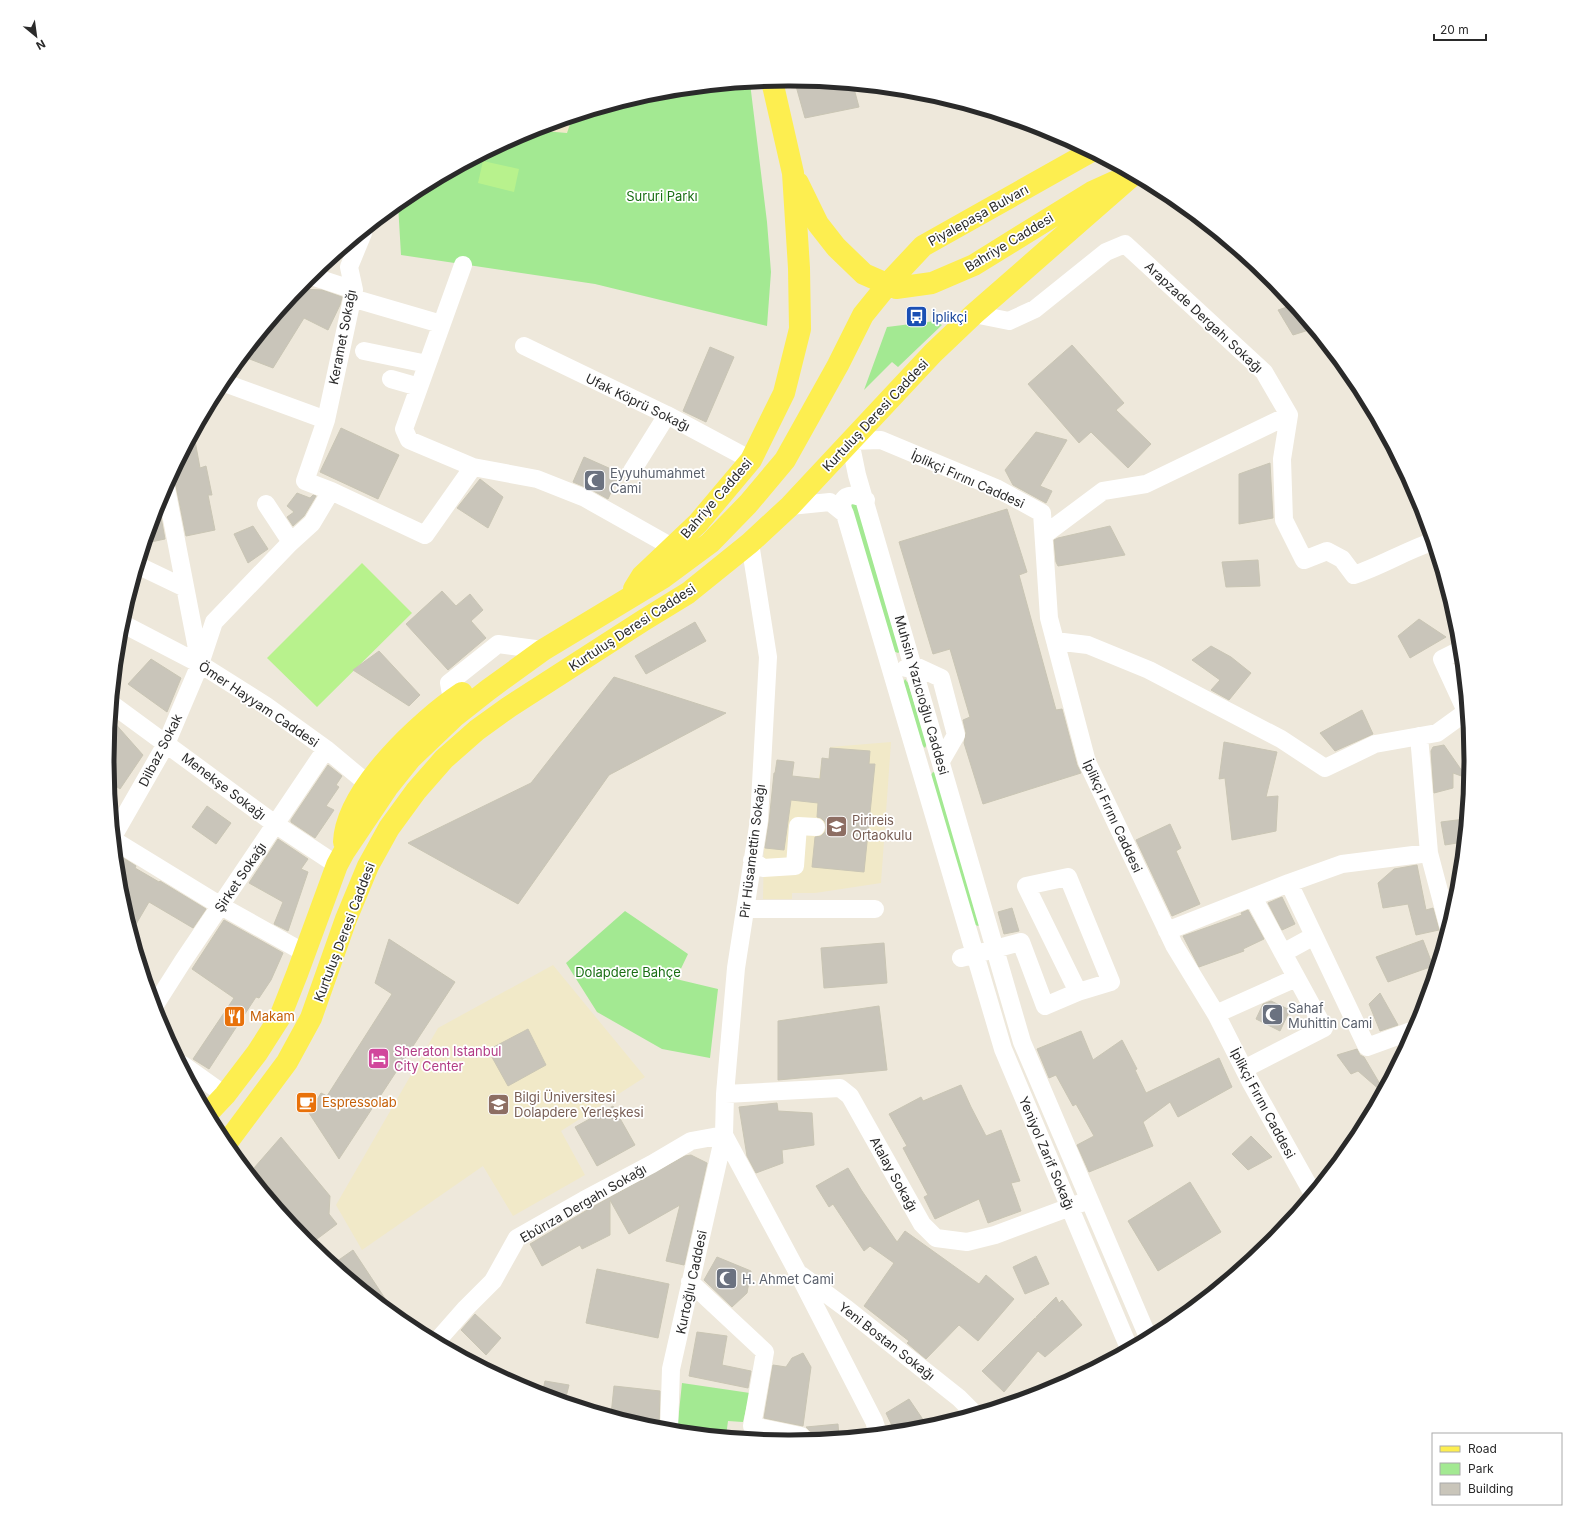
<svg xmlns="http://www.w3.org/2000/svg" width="1578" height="1521" viewBox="0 0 1578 1521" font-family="Inter,sans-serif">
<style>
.education{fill:#f1e9c8}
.green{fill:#a3e992}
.pitch{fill:#b8f28d}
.building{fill:#c9c5ba;stroke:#c9c5b4}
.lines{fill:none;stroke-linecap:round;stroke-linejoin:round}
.minor{stroke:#fff;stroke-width:18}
.major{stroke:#fdee50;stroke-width:22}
.labels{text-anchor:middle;stroke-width:3.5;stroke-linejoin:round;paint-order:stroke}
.park-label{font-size:13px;fill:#196e13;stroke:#fff}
.street-label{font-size:13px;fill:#2a2a2a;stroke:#fff}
.transit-label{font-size:13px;fill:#164399;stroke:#fff;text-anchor:start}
.worship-label{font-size:13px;fill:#5b616d;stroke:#fff;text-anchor:start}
.education-label{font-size:13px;fill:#785e54;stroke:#fff;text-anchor:start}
.food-label{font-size:13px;fill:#c56008;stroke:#fff;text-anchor:start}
.hotel-label{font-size:13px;fill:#b23c85;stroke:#fff;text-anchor:start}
.rim{fill:none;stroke:#2a2a2a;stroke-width:5}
</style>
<rect width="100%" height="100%" fill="#eee8db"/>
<!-- education -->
<path class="education" d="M 572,118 L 568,133 L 532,130 Z
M 891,742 L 881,883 L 815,893 L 792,893 L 792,899 L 763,899 L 764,848 L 784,850 L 791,800 L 815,803 L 822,758 L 829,759 L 830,747 Z
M 553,965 L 645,1077 L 561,1131 L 585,1175 L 513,1216 L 483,1166 L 362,1250 L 336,1205 L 438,1028 Z"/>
<!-- green -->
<path class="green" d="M 750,83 L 767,222 L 771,272 L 767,326 L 595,284 L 401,255 L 398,204 L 411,194 L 528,131 L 532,130 L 567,133 L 572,118 L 656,92 Z
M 935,321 L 942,325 L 898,367 L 892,362 L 864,390 L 887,327 Z
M 858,501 L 902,650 L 898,653 L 893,651 L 850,505 Z
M 905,679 L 908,683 L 927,744 L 925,748 L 922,745 L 903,683 Z
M 933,772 L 938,774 L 982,923 L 978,926 L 973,924 L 929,778 Z
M 625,911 L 688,954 L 676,979 L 718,989 L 710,1058 L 662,1049 L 597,1012 L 566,963 Z
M 682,1383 L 750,1393 L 743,1422 L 728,1421 L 726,1436 L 677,1431 Z"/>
<!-- pitch -->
<path class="pitch" d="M 483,161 L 519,169 L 514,192 L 478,183 Z
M 362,563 L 412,613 L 317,707 L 267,658 Z"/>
<!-- building -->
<path class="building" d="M 794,79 L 853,85 L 859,107 L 805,118 Z
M 299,289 L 322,290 L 342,297 L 340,305 L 328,330 L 304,318 L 273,368 L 247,358 L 258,338 Z
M 1293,305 L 1295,308 L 1312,329 L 1293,335 L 1278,310 Z
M 1072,345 L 1124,403 L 1116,410 L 1151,444 L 1128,468 L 1091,432 L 1079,443 L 1028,384 Z
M 710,347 L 734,357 L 706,422 L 683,411 Z
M 341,428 L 399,455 L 378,499 L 320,472 Z
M 1036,432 L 1067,440 L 1040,486 L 1052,491 L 1046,503 L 1013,485 L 1005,470 Z
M 194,435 L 200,468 L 206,466 L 212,495 L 208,495 L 215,530 L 186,536 L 176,486 L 174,481 L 171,479 Z
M 584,457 L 620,473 L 608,499 L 590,489 L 573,482 Z
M 1270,463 L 1273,518 L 1239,524 L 1239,474 Z
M 480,479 L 503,497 L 488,528 L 457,508 Z
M 297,493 L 310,498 L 313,495 L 316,496 L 304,516 L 293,526 L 287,517 L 294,512 L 287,506 Z
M 1007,509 L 1027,572 L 1019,575 L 1056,710 L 1062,709 L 1077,765 L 1081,773 L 983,804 L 964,743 L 966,733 L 963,720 L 970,717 L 950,649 L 933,654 L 899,542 Z
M 161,517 L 165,539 L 146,543 L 154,518 Z
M 253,526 L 268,549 L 248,563 L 234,534 Z
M 1110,526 L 1125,555 L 1058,566 L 1056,562 L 1054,540 L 1058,538 Z
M 1258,560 L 1260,586 L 1226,587 L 1222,562 Z
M 442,591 L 456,606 L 470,594 L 483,610 L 471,621 L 486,638 L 448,670 L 406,624 Z
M 1419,619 L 1446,637 L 1410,658 L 1398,636 Z
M 695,622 L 706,641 L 646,674 L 635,656 Z
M 1211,646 L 1231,657 L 1251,673 L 1229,700 L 1211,690 L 1220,680 L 1192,660 Z
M 379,651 L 420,695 L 409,706 L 353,670 Z
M 151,659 L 181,678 L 167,712 L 128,684 Z
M 614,677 L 726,713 L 609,775 L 518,904 L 408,843 L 531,783 Z
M 1362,710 L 1373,734 L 1335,751 L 1320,733 Z
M 112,720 L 143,755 L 120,789 L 110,782 L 108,760 Z
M 1224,742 L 1277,752 L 1266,797 L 1278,796 L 1276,831 L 1232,840 L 1225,778 L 1219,779 Z
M 1444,745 L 1467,778 L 1453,773 L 1453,788 L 1434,793 L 1431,751 L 1433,747 Z
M 830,748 L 870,751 L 869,764 L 875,764 L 864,872 L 812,867 L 815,837 L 821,836 L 825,832 L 826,828 L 825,822 L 821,818 L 817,817 L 818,803 L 791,800 L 784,850 L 765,848 L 769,822 L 774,773 L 775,773 L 777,760 L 794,762 L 792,776 L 820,779 L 822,758 L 829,759 Z
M 328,765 L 342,776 L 336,785 L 339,787 L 326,806 L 334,810 L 315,838 L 291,822 L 291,820 Z
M 207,806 L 231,823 L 216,844 L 192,827 Z
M 1465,819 L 1463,842 L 1445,845 L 1441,822 Z
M 1170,824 L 1181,848 L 1176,851 L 1200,904 L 1172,916 L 1136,840 Z
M 278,839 L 308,859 L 301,869 L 308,872 L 288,931 L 274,924 L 283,902 L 249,883 Z
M 117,854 L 136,866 L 135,868 L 159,882 L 160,881 L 206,909 L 193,928 L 149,902 L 132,931 L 121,893 Z
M 1417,865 L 1426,910 L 1433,908 L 1439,930 L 1416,935 L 1408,904 L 1383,908 L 1378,883 L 1394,869 Z
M 1282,897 L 1295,924 L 1282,930 L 1268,903 Z
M 1012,908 L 1019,931 L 1004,934 L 998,912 Z
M 1248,910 L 1264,939 L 1243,949 L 1244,951 L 1199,967 L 1183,936 L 1242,915 L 1241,913 Z
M 224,920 L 283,953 L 271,980 L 259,998 L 256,997 L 209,1069 L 193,1059 L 234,998 L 192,969 Z
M 389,939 L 455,982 L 339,1159 L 309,1113 L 321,1093 L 327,1096 L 392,994 L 375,983 Z
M 1423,940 L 1433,966 L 1388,982 L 1376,957 Z
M 884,943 L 887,983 L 824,988 L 821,948 Z
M 1380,993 L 1398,1025 L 1380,1031 L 1369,1004 Z
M 1271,1001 L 1290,1010 L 1280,1031 L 1256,1019 L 1263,1004 Z
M 879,1006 L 887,1070 L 778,1080 L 778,1021 Z
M 528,1029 L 546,1065 L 508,1086 L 488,1050 Z
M 1081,1031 L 1093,1060 L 1122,1040 L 1137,1069 L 1135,1070 L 1146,1093 L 1219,1058 L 1232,1087 L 1178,1117 L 1170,1102 L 1143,1122 L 1153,1146 L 1089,1172 L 1077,1145 L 1094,1136 L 1076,1104 L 1073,1106 L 1056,1075 L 1049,1078 L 1037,1049 Z
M 1357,1049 L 1360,1055 L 1364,1057 L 1383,1089 L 1381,1091 L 1358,1071 L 1351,1074 L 1337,1055 Z
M 961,1085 L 971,1107 L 986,1136 L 1001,1130 L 1020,1181 L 1011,1183 L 1021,1211 L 988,1223 L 979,1199 L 935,1219 L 924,1197 L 928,1195 L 903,1148 L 907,1146 L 889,1114 L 921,1097 L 923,1101 Z
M 777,1103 L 778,1111 L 812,1113 L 814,1145 L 782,1150 L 783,1163 L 756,1173 L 747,1156 L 739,1107 Z
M 613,1106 L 635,1145 L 597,1166 L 575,1127 Z
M 1251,1136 L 1272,1157 L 1248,1170 L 1232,1154 Z
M 281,1137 L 330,1196 L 329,1214 L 337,1224 L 313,1242 L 254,1168 Z
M 691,1155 L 707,1163 L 684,1265 L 666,1261 L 680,1205 L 629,1234 L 610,1200 L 610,1235 L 582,1249 L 580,1245 L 542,1266 L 530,1244 L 589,1209 L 685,1156 Z
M 848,1168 L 862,1191 L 897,1242 L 905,1231 L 979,1284 L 986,1275 L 1014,1299 L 978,1341 L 959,1325 L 926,1359 L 907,1343 L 909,1341 L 864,1306 L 894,1263 L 870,1246 L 864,1251 L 833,1204 L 829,1207 L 816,1186 Z
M 1190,1182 L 1221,1232 L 1158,1271 L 1128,1221 Z
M 353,1250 L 390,1306 L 387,1308 L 333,1264 Z
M 1036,1256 L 1049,1284 L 1025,1294 L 1013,1267 Z
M 717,1257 L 751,1271 L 747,1293 L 732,1307 L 704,1280 Z
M 597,1269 L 669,1284 L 658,1338 L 586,1323 Z
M 1056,1297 L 1059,1303 L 1062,1300 L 1082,1325 L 1045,1357 L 1038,1351 L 1004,1392 L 982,1371 L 1035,1318 L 1037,1319 L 1036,1317 Z
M 475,1314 L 501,1338 L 486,1355 L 461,1330 Z
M 697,1332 L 727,1336 L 722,1365 L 751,1371 L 748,1388 L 689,1376 Z
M 803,1353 L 811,1367 L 803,1426 L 764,1418 L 773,1365 L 786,1367 L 792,1358 Z
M 545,1381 L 569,1385 L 565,1401 L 542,1394 Z
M 614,1386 L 660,1391 L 659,1429 L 611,1415 Z
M 909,1399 L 926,1424 L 915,1430 L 895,1432 L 886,1413 Z
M 838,1424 L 839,1437 L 812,1440 L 811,1432 L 806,1427 Z"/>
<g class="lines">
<!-- minor -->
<path class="minor" d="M 463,265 L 404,429 L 409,440 L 473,467
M 311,276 L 354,290
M 352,298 L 441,324
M 974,314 L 1009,321 L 1035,309 L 1106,252 L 1125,244 L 1264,372 L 1289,415 L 1282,459 L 1284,520 L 1304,560 L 1327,551 L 1342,559 L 1354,575 C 1381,566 1405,551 1432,542
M 524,346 L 667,415 L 751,460
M 364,351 L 427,364
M 391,379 L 419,387
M 222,382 L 326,420
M 632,471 L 667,415
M 166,488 L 200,664 L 214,622 L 290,543 L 312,523 L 331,491 L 305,481 L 326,420 L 354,290 L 349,267 L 363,233
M 331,491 L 425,535 L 473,467 L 537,479 L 585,498 L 672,547
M 266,504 L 291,542
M 790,506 L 830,502 L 845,514 L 1003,1049 L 1129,1348
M 845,514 C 836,497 851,490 866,500
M 1044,535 L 1103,491 L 1146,484 L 1289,415
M 139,566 L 185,588
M 122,622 L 127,626 L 200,664 L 265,705 L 326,749 L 368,784
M 1055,641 L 1088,645 L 1149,670 L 1281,739 L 1325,768 L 1375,744 L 1437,733 L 1466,712
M 1460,650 L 1442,659 L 1465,709
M 906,668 L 913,665 L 941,678 L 956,735 L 941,761
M 452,700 L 449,683 L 498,644 L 543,650
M 113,705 L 275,824 L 337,865
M 1419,736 L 1429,853 L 1448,925
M 115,833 L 166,744 L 200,664
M 115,841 L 221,906 L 305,953
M 752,860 L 763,868 L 795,866 L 798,826 L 816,827
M 1289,883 L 1367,1047 L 1414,1030
M 1253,897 L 1283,953
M 745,909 L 875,909
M 1167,931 L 1289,883 L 1342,864 L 1429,853
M 961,958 L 1021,942 L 1045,1006 L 1078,992 L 1026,886 L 1068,877 L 1111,982 L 1078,992
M 155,1005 L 183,961 L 326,749
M 1216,1014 L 1296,978
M 183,1065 L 225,1095
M 1244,1069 L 1324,1028 L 1283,953 L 1314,936
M 725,1094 L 840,1088 L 850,1096 L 922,1224 L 936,1238 L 967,1242 L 995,1235 L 1081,1203
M 724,1135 L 798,1273 L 874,1421 L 878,1433
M 801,1275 L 847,1309 L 959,1398 L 974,1413
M 690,1282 L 765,1352 L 752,1426 L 801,1436 L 801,1441
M 1148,1337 L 1022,1042 L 857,475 L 850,441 L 881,440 L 996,488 L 1042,513 L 1049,618 L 1087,762 L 1174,945 L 1216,1014 L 1250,1081 L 1312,1192
M 437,1341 L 466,1308 L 493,1281 L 517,1238 L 584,1200 L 652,1164 L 691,1141 L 724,1135
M 669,1430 L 671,1369 L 724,1135 L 725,1094 L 736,968 L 759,820 L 768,657 L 750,543"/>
<!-- major -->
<path class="major" d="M 798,183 L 818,224 L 836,247 L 864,274 L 896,288 L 932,283 L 974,265 L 1092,192 L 1114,182
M 634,589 L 642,576 L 698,523 L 751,460 L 784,393 L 800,329 L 799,268 L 793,173 L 772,81
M 344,842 C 346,790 420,721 462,693
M 208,1113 L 225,1095 L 257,1053 L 280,1017 L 297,974 L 337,865 L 344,852 L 387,788 L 411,758 L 455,716 L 488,690 L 543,650 L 664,577 L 710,543 L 748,504 L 785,460 L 838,365 L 863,315 L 893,278 L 923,246 L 1090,152
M 226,1144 L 287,1062 L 311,1018 L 346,919 L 368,866 L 389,828 L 416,791 L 444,759 L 477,730 L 509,707 L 644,620 L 688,593 L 750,543 L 790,506 L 933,353 L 974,314 L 1133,175"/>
</g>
<!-- icons -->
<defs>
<symbol id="bus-square" viewBox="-11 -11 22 22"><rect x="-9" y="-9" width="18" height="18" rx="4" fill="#1a4fb4" stroke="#fff"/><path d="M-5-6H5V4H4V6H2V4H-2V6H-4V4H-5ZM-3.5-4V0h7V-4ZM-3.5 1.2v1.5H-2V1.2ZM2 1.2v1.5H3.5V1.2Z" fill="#fff"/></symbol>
<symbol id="mosque-square" viewBox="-11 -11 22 22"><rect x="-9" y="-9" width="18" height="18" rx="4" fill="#6b7280" stroke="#fff"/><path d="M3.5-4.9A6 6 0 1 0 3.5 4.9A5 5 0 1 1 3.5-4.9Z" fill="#fff"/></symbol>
<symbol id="school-square" viewBox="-11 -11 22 22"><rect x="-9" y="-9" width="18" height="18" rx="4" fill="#8d6e63" stroke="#fff"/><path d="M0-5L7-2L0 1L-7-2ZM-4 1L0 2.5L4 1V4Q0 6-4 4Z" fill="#fff"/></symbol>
<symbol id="restaurant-square" viewBox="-11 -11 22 22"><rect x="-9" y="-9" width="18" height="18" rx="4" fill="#e8710a" stroke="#fff"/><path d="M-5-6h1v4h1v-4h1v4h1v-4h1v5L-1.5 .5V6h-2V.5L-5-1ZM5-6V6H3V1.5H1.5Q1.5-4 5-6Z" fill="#fff"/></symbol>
<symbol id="hotel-square" viewBox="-11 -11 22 22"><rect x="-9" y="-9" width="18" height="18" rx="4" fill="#d1479c" stroke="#fff"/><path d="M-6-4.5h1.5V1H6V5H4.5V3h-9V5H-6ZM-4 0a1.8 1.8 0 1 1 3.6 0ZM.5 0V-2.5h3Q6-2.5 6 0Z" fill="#fff"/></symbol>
<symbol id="cafe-square" viewBox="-11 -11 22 22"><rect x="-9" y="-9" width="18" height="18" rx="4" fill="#e8710a" stroke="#fff"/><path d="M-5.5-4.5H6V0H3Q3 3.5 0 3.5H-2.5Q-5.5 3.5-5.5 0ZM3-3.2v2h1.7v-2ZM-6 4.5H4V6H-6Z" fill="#fff"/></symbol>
<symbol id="university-square" viewBox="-11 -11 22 22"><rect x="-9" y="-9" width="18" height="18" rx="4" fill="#8d6e63" stroke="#fff"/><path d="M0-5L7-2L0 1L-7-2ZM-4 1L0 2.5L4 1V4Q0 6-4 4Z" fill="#fff"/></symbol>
</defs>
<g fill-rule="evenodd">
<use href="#bus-square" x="904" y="304" width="25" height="25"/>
<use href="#mosque-square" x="582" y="468" width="25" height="25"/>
<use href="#school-square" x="824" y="814" width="25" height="25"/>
<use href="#mosque-square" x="1260" y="1002" width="25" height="25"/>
<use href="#restaurant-square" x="222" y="1004" width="25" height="25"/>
<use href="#hotel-square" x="366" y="1046" width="25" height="25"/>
<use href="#cafe-square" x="294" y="1090" width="25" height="25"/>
<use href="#university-square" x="486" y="1092" width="25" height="25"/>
<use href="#mosque-square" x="714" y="1266" width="25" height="25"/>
</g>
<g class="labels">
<!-- park labels -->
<g class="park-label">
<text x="662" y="201">Sururi Parkı</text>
<text x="628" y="977">Dolapdere Bahçe</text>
</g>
<!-- street labels -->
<g class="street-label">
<text transform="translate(978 215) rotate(-29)" y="5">Piyalepaşa Bulvarı</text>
<text transform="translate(1009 242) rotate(-31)" y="5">Bahriye Caddesi</text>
<text transform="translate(1204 317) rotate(43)" y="5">Arapzade Dergahı Sokağı</text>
<text transform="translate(342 337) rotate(-79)" y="5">Keramet Sokağı</text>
<text transform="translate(638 402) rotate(26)" y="5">Ufak Köprü Sokağı</text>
<text transform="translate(875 415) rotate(-47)" y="5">Kurtuluş Deresi Caddesi</text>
<text transform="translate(968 479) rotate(24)" y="5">İplikçi Fırını Caddesi</text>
<text transform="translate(716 498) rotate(-49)" y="5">Bahriye Caddesi</text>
<text transform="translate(632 627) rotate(-33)" y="5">Kurtuluş Deresi Caddesi</text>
<text transform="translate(922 695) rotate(74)" y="5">Muhsin Yazıcıoğlu Caddesi</text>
<text transform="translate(259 704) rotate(34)" y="5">Ömer Hayyam Caddesi</text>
<text transform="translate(160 750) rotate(-63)" y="5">Dilbaz Sokak</text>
<text transform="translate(224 786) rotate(37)" y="5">Menekşe Sokağı</text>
<text transform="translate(1113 816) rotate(65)" y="5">İplikçi Fırını Caddesi</text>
<text transform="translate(752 851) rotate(-83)" y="5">Pir Hüsamettin Sokağı</text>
<text transform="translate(240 877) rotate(-56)" y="5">Şirket Sokağı</text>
<text transform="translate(344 932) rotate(-69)" y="5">Kurtuluş Deresi Caddesi</text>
<text transform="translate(1263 1103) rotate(62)" y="5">İplikçi Fırını Caddesi</text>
<text transform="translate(1047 1153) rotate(67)" y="5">Yeniyol Zarif Sokağı</text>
<text transform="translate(894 1174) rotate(61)" y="5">Atalay Sokağı</text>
<text transform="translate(583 1203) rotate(-30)" y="5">Ebûrıza Dergahı Sokağı</text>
<text transform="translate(691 1282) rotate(-78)" y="5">Kurtoğlu Caddesi</text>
<text transform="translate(887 1341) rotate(38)" y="5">Yeni Bostan Sokağı</text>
</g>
<!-- transit labels -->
<g class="transit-label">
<text x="932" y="322">İplikçi</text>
</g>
<!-- worship labels -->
<g class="worship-label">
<text x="610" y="478">Eyyuhumahmet<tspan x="610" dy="15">Cami</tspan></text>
<text x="1288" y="1013">Sahaf<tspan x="1288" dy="15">Muhittin Cami</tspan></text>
<text x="742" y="1284">H. Ahmet Cami</text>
</g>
<!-- education labels -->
<g class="education-label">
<text x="852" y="825">Pirireis<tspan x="852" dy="15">Ortaokulu</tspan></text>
<text x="514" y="1102">Bilgi Üniversitesi<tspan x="514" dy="15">Dolapdere Yerleşkesi</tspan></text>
</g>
<!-- food labels -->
<g class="food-label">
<text x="250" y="1021">Makam</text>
<text x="322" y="1107">Espressolab</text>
</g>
<!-- hotel labels -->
<g class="hotel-label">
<text x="394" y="1056">Sheraton Istanbul<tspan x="394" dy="15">City Center</tspan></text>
</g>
</g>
<!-- crop -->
<path d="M0 0H1578V1521H0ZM788 86H790A674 674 0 0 1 1464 760V761A674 674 0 0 1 790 1435H788A674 674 0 0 1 114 761V760A674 674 0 0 1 788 86Z" fill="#fff" fill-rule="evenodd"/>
<path class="rim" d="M788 86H790A674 674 0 0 1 1464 760V761A674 674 0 0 1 790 1435H788A674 674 0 0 1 114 761V760A674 674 0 0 1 788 86Z"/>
<!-- legend -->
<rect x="1432" y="1433" width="130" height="72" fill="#ffffff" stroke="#aaaaaa"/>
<rect x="1440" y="1446" width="20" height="6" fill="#fdee50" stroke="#aaaaaa"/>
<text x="1468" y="1453" font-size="12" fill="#2a2a2a">Road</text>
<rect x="1440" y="1463" width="20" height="12" fill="#a3e992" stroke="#aaaaaa"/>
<text x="1468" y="1473" font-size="12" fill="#2a2a2a">Park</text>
<rect x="1440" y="1483" width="20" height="12" fill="#c9c5ba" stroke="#aaaaaa"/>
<text x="1468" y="1493" font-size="12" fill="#2a2a2a">Building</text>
<!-- north arrow -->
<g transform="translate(36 36) rotate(151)" stroke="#ffffff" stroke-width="3" paint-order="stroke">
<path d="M0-3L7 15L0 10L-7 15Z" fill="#2a2a2a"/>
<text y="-6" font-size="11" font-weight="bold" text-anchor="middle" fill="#2a2a2a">N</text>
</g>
<!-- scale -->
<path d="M1434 34v6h52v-6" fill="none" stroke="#2a2a2a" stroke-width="2"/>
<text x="1440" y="34" font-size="12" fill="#2a2a2a" stroke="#ffffff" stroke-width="3" paint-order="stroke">20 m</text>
</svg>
